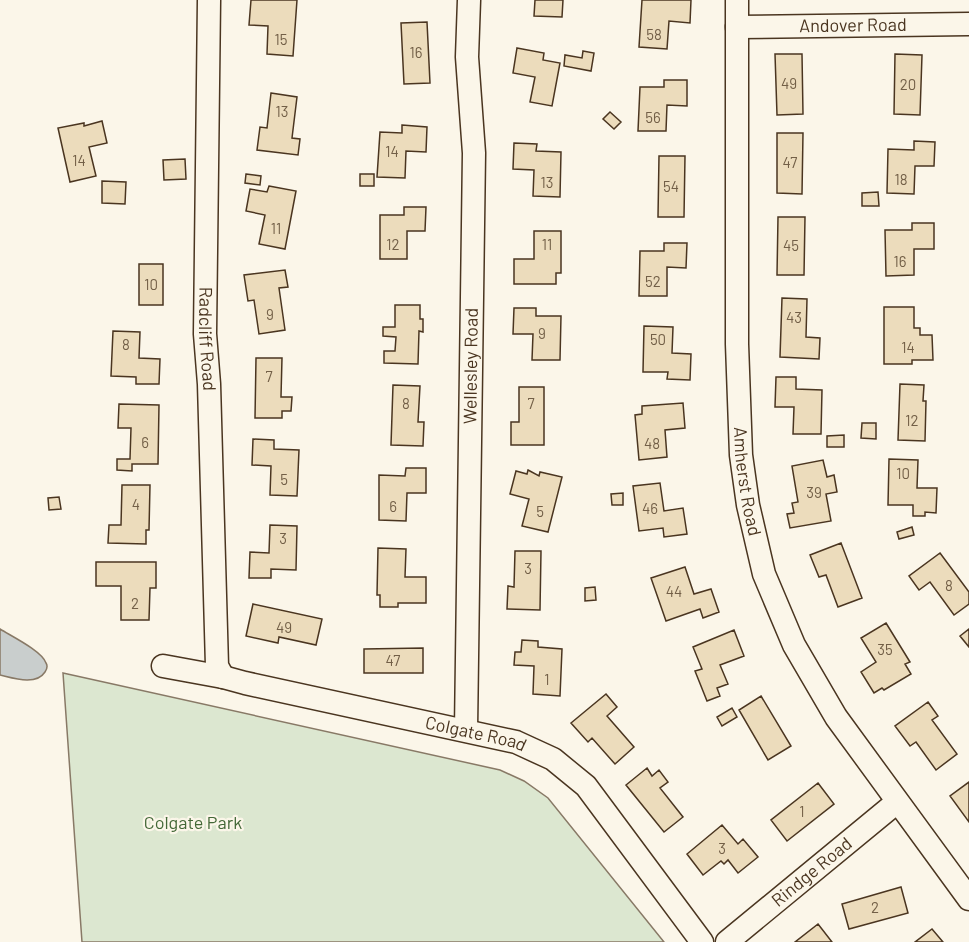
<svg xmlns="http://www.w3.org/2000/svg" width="969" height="942" viewBox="0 0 969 942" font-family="Barlow,sans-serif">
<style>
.green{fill:#dce7d0;stroke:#887966;stroke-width:1.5}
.water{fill:#c9cecd;stroke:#887966;stroke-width:1.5}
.building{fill:#ecdcbc;stroke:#4a3520;stroke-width:1.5}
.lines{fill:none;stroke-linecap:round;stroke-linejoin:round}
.minor-casing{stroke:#4a3520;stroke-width:25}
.minor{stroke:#fbf6e9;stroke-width:22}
.labels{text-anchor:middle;stroke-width:4.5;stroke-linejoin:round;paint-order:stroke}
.number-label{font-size:15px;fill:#725f47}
.street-label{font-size:18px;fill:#4a3520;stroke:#fbf6e9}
.park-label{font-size:18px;fill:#436837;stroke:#fbf6e9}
</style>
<rect width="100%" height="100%" fill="#fbf6e9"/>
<!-- green -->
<path class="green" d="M 63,673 L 500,770 L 524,781 L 548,798 L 664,942 L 82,942 Z"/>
<!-- water -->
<path class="water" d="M 0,629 C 11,636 42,651 46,663 C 48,666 47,669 45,672 C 36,686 13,678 0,675 Z"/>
<!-- building -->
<path class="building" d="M 251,0 L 297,0 L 293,56 L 267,54 L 268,26 L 249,25 Z
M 535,0 L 563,0 L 562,17 L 534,16 Z
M 642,0 L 691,0 L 690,23 L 669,21 L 667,49 L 639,47 Z
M 427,22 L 430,83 L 404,84 L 401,23 Z
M 517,48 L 544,53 L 543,60 L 560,63 L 552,106 L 530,102 L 535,77 L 513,73 Z
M 583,51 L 594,53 L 591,71 L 564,66 L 565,55 L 582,58 Z
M 775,54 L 802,54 L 803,114 L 777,115 Z
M 895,54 L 922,55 L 920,115 L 894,114 Z
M 664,80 L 687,80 L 687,106 L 667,105 L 666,131 L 638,131 L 640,87 L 664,87 Z
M 271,93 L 297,97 L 292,138 L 300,139 L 298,155 L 257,150 L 260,127 L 267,128 Z
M 610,112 L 621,122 L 614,129 L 603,119 Z
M 102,121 L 107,143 L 89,147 L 96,176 L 70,182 L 58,128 L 84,123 L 84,126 Z
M 402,125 L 427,127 L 426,152 L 406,151 L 405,178 L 377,177 L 380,132 L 402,133 Z
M 777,133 L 803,133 L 802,194 L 777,193 Z
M 914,141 L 935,142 L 934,166 L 915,166 L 914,194 L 887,193 L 888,149 L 914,150 Z
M 514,143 L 537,144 L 536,151 L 561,152 L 560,197 L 533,196 L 534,170 L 513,169 Z
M 659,156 L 685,156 L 684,217 L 658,217 Z
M 185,159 L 186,179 L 164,180 L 163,160 Z
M 246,174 L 261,176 L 260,185 L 245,183 Z
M 360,174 L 374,174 L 374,186 L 360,186 Z
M 102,181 L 126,182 L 125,204 L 102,203 Z
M 269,186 L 296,191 L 285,249 L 259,244 L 265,215 L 246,211 L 250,189 L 267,192 Z
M 878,192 L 879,206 L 862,206 L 862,193 Z
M 404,207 L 426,207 L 425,231 L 407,231 L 407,259 L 380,259 L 380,215 L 404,215 Z
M 778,217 L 805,217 L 804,275 L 777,275 Z
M 912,223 L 934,223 L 934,249 L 914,249 L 914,275 L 886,276 L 885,230 L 912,230 Z
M 534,231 L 561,231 L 561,273 L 556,273 L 556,284 L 514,284 L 514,259 L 534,259 Z
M 664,243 L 687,243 L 686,268 L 667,267 L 667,296 L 639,296 L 640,251 L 664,251 Z
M 139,264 L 163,264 L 163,305 L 139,305 Z
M 285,270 L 288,287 L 279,288 L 285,330 L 259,334 L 254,300 L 248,301 L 244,275 Z
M 782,298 L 807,299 L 806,337 L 820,338 L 819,359 L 780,357 Z
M 395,305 L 420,305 L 420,319 L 423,319 L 423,332 L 419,331 L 418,364 L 384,363 L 384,351 L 395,351 L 396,337 L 383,336 L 383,327 L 395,327 Z
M 884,307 L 914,307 L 914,328 L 920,328 L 920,335 L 932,335 L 933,360 L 912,360 L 912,364 L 884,364 Z
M 514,308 L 536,308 L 536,316 L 561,316 L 560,360 L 532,360 L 533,334 L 513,334 Z
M 644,326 L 673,327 L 672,353 L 691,354 L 690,380 L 667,379 L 668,372 L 643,372 Z
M 113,331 L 140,332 L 139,358 L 160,359 L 159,384 L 136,384 L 136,377 L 111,376 Z
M 256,358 L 282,358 L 281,397 L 292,397 L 291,411 L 282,411 L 282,418 L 255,418 Z
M 776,377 L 796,377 L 796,389 L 822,390 L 821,434 L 793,434 L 794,407 L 775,407 Z
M 900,384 L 924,385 L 923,401 L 926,401 L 925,441 L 898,440 Z
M 393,385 L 420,386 L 418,422 L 424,422 L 423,446 L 391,445 Z
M 519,387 L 544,387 L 544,445 L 511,445 L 511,422 L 519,422 Z
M 683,403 L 685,428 L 665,430 L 667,457 L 639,460 L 635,415 L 642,414 L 642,406 Z
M 119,404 L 159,405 L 158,464 L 132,464 L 132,471 L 117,470 L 117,459 L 130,459 L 131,428 L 118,428 Z
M 862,423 L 876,423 L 876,439 L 861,438 Z
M 844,435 L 844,447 L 827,447 L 827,436 Z
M 253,439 L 274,440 L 274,449 L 299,450 L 297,496 L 270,495 L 271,466 L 252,465 Z
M 889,459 L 918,460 L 917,488 L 937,488 L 936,513 L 925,512 L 925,516 L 913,516 L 913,505 L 888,505 Z
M 823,460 L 827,477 L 834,475 L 837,492 L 826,494 L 831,521 L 790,528 L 787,514 L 794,513 L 792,503 L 798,502 L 792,466 Z
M 406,468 L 426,468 L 426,493 L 407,493 L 406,521 L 379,520 L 379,475 L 405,476 Z
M 528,470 L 539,476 L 540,472 L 562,477 L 548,532 L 522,526 L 529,499 L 510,494 L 516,471 L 527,474 Z
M 660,483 L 664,511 L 683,508 L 687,534 L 664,537 L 663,528 L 639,531 L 633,486 Z
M 122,485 L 150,485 L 149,530 L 146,530 L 146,544 L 108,543 L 109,525 L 121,525 Z
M 623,493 L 623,505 L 612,505 L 611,494 Z
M 59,497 L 61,509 L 49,510 L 48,498 Z
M 270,525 L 297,526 L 296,570 L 271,569 L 271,578 L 249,578 L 250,552 L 269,553 Z
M 912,527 L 914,535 L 899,539 L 897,532 Z
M 841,543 L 862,598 L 838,607 L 826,575 L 819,577 L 810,555 Z
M 378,548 L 406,549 L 405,577 L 426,577 L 426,603 L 398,603 L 398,607 L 380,607 L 380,595 L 377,595 Z
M 515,551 L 541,551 L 540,610 L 507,609 L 508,586 L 514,587 Z
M 940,553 L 969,592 L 969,604 L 954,615 L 930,582 L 919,590 L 909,576 Z
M 96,562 L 156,562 L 156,588 L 150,588 L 149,620 L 121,620 L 121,586 L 96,586 Z
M 685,567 L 694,594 L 711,589 L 719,612 L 703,618 L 700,609 L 666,621 L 651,578 Z
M 595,587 L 596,600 L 585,601 L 585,588 Z
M 253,604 L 322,619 L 316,645 L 279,637 L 278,643 L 246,636 Z
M 886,623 L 910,662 L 905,664 L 911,674 L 884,690 L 882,688 L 874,693 L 861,672 L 876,662 L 861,638 Z
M 969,629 L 969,647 L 960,636 Z
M 734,630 L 744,656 L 720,665 L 728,684 L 717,688 L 720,696 L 707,701 L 695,671 L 702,669 L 693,647 Z
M 522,640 L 538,641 L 538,647 L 562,649 L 560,696 L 533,694 L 534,666 L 514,665 L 515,652 L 521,652 Z
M 423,648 L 423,673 L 364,673 L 364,649 Z
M 606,694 L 617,707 L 607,716 L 634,747 L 615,764 L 592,738 L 588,742 L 571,723 Z
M 761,696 L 791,746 L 768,760 L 739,710 Z
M 928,702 L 938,716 L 932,720 L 957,754 L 936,770 L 916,742 L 910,746 L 895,726 Z
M 732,708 L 737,717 L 722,726 L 717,717 Z
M 647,768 L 652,776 L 659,770 L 668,782 L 660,788 L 683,817 L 664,832 L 626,785 Z
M 969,782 L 969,822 L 950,796 Z
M 818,783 L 834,804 L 787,841 L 771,820 Z
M 722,825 L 738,844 L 743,839 L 758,857 L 738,873 L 728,860 L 724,864 L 721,861 L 703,875 L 687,854 Z
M 901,887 L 908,913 L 849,929 L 842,904 Z
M 818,924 L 832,942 L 795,942 Z
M 932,929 L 943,942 L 915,942 Z"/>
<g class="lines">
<defs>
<g id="minor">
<path id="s1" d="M 209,0 L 205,334 L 209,384 L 217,666 L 223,677"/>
<path id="s2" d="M 737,0 L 737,344 L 741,455 L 748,505 L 764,574 L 794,645 L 836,717 L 969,899"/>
<path id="s3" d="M 737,27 L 969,24"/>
<path id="s4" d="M 163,666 L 223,677 L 245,683 L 516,742 L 553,759 L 586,786 L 702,942"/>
<path id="s5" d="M 466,730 L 474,153 L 467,57 L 469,0"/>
<path id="s6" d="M 727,942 L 897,802"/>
</g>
</defs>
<!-- minor casing -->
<use href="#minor" class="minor-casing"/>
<!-- minor -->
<use href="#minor" class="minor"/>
</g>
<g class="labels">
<!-- number labels -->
<g class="number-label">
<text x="654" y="40">58</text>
<text x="281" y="45">15</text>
<text x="416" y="58">16</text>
<text x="789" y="89">49</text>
<text x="908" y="90">20</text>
<text x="282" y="117">13</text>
<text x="653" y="123">56</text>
<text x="392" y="157">14</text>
<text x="79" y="166">14</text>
<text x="790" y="168">47</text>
<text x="901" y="185">18</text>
<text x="547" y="188">13</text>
<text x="671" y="192">54</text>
<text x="276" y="234">11</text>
<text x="393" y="250">12</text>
<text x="547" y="250">11</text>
<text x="791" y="251">45</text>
<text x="900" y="267">16</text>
<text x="653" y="287">52</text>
<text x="151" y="290">10</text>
<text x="270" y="320">9</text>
<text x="794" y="323">43</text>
<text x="542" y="339">9</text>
<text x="658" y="345">50</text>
<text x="126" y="350">8</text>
<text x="908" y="353">14</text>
<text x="269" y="382">7</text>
<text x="406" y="409">8</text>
<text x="531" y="409">7</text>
<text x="912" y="426">12</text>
<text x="145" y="448">6</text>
<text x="652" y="449">48</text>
<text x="903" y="479">10</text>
<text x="284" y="485">5</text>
<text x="814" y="498">39</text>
<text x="136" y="510">4</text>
<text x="393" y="512">6</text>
<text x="650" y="514">46</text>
<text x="540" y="517">5</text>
<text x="283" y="544">3</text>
<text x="528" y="574">3</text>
<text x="949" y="591">8</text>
<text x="674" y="597">44</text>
<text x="135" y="609">2</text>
<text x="284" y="633">49</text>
<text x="885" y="655">35</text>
<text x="393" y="666">47</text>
<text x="547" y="685">1</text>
<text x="802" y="817">1</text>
<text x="722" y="854">3</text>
<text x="875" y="913">2</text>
</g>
<!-- street labels -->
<g class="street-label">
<text dy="6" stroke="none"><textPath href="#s3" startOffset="116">Andover Road</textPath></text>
<text dy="6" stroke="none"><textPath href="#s1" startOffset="339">Radcliff Road</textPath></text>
<text dy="6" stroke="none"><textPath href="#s5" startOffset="364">Wellesley Road</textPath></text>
<text dy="6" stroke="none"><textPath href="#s2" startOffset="482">Amherst Road</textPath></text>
<text dy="6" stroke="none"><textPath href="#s4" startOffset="320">Colgate Road</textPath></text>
<text dy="6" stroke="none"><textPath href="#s6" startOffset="110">Rindge Road</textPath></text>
</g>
<!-- park labels -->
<g class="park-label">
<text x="193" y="829">Colgate Park</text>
</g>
</g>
</svg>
